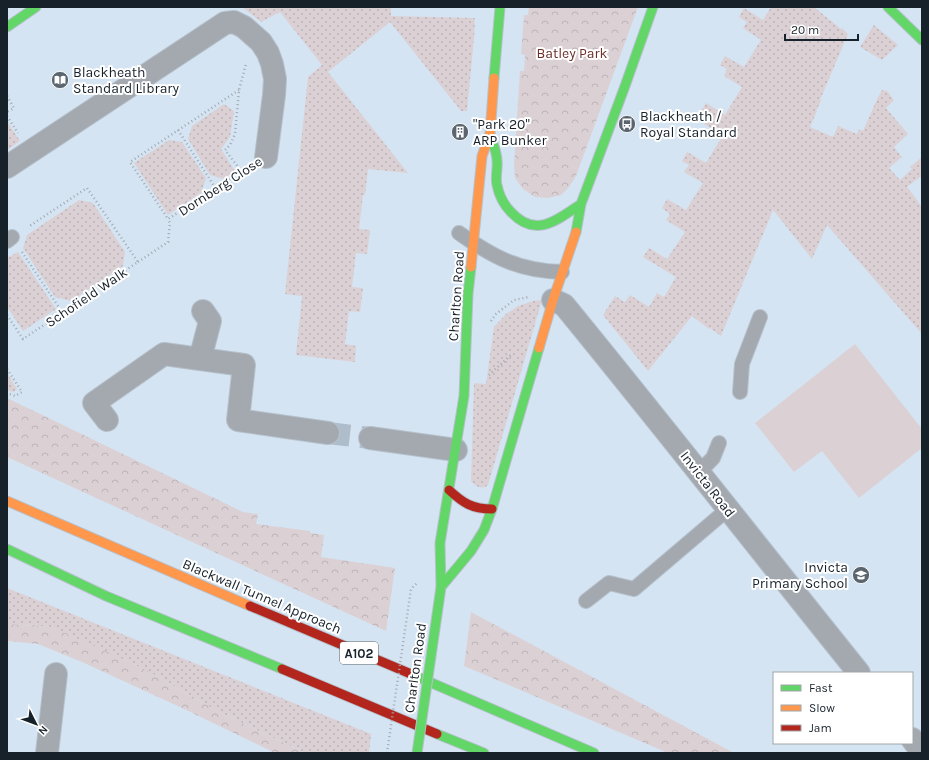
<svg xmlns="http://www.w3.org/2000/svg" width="929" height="760" viewBox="0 0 929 760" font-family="Karla,sans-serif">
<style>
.green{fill:url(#green-dots)}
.forest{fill:url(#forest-crowns)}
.pitch{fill:#dbd1d5}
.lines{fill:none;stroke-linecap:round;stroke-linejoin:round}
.street-tunnel{stroke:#afbdca;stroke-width:22;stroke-dasharray:22 11;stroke-linecap:butt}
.lane-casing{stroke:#b5c1cc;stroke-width:16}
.street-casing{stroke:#b5c1cc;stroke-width:24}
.fast-casing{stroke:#b5c1cc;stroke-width:11}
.slow-casing{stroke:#b5c1cc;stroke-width:11}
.jam-casing{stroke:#b5c1cc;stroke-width:11}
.path{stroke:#a2a9b1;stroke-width:2.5;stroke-dasharray:1 3;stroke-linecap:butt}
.lane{stroke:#a4a9b0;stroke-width:14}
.street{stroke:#a4a9b0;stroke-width:22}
.fast{stroke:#63d668;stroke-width:9}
.slow{stroke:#ff974d;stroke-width:9}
.jam{stroke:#b3261e;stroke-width:9}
.fast-bridge-casing{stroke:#b5c1cc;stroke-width:11;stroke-linecap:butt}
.path-bridge{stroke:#a2a9b1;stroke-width:2.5;stroke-dasharray:1 3;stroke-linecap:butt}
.fast-bridge{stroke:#63d668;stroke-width:9}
.labels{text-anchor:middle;stroke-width:4;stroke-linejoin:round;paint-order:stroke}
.shield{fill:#fff;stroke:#5d646a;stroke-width:1}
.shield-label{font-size:13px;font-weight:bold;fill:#17212a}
.park-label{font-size:14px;fill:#6b3029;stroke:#fff}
.poi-label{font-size:14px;fill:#17212a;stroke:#fff;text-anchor:start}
.street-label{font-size:14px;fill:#17212a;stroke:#fff}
</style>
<defs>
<pattern id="green-dots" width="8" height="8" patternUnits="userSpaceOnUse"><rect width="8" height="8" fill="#dbd1d5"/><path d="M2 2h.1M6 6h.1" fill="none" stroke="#bbb3b7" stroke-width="1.8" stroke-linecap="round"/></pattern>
<pattern id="forest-crowns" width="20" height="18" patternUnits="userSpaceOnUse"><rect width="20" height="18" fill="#dbd1d5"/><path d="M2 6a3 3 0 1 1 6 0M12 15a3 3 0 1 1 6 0" fill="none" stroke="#bbb3b7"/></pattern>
</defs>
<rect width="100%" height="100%" fill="#d5e4f2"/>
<!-- green -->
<path class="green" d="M 242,7 L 391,7 L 391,16 L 475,18 L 474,38 L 467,111 L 461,111 L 390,22 L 328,72 L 408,173 L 368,169 L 365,195 L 363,195 L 359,229 L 370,230 L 367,254 L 356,253 L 352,287 L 363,288 L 360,312 L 349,311 L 345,344 L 356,346 L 355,362 L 296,355 L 302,296 L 285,294 L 308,77 L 322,65 L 280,12 L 261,22 Z
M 771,7 L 814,7 L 841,29 L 842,28 L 848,34 L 820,100 L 821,101 L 816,111 L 817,111 L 810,127 L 833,137 L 838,126 L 857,134 L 859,129 L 863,131 L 878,97 L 882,90 L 887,91 L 894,100 L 886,108 L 908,134 L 894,147 L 902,157 L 889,168 L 900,180 L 912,169 L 910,167 L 922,157 L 922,179 L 920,177 L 907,187 L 918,201 L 918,202 L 922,207 L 922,334 L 827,225 L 812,259 L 773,210 L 721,336 L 710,328 L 709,329 L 692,316 L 648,371 L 603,315 L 615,296 L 625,302 L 630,295 L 649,307 L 657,293 L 664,297 L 676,277 L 643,257 L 649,248 L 667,259 L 685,232 L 666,220 L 670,214 L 662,208 L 667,199 L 686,210 L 703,183 L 684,172 L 689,165 L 682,161 L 687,152 L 706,163 L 723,135 L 704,124 L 708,118 L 700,113 L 706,103 L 725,115 L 742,87 L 724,76 L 727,69 L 720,65 L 725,56 L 744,67 L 761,40 L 743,28 L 747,22 L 739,17 L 744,8 L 763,20 Z
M 874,25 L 898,45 L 882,60 L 860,47 Z
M 224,104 L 234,111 L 230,137 L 221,149 L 235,171 L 224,179 L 210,175 L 188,139 L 192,126 Z
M 7,121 L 20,141 L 7,150 Z
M 169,140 L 182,142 L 206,178 L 201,193 L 168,215 L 134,163 Z
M 79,200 L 93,203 L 125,252 L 123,266 L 71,301 L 55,297 L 23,248 L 27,235 Z
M 18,252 L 56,309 L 23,331 L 7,307 L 7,258 Z
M 542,300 L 488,485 C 482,490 476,487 471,481 L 474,383 L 486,384 L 494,327 L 506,314 L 518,306 L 533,301 Z
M 7,373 L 17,389 L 13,392 L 7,390 Z
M 7,588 L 371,734 L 369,753 L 305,753 L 219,712 L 146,670 L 51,627 L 7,624 Z"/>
<!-- forest -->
<path class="forest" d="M 529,7 L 638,7 L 576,176 L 569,187 L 561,195 L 548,198 L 535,197 L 523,189 L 515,178 L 514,165 L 520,71 L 524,71 L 525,55 L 521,54 L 524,15 L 528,15 Z
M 7,398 L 243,512 L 258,514 L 256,524 L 310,531 L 310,533 L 324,535 L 321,557 L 395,568 L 386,631 L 7,457 Z
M 471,612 L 734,753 L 668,753 L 464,666 Z
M 7,624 L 51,627 L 101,649 L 146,670 L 219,712 L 305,753 L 275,753 L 182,708 L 82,662 L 38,644 L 7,641 Z"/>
<!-- pitch -->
<path class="pitch" d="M 855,344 L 922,429 L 922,448 L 859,498 L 822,451 L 794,472 L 755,423 Z"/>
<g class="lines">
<!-- street-tunnel -->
<path class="street-tunnel" d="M 328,433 L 370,438"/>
<defs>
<path id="lane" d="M 459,233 C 493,257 519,271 562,272
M 7,241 L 12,237
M 740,392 L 742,364 L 760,317
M 699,472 L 713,458 L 719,443
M 586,601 L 609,583 L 634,589 L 728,509"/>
<path id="street" d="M 7,167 L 225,23 L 234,22 L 244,27 L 253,35 L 261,42 L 268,53 L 272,64 L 275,79 L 274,95 L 266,157
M 553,300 L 564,305 C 664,427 760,550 859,673
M 203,311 L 210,321 L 200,359 L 244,365 L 238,420 L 328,433
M 107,420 L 94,403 L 164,354 L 200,359
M 370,438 L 456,450
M 912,739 L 922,752
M 47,753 L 56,674"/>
<path id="fast" d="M 888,7 L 922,40
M 7,27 L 36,7
M 494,78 L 500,7
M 490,134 C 492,143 497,151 497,161 C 498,169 495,177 497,185 C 499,195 504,205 511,212 C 536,239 557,220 581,204
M 576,232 L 581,204 L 625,86 L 653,7
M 7,549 L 106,596 L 282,669
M 441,587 L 471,551 L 484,530 L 492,509 L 539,348
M 441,587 L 440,543 L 464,396 L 468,294 L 471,267
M 411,674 L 594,753
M 437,734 L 484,753"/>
<path id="slow" d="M 471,267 L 482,156 L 490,134 L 494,78
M 539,348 L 553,300 L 576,232
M 7,501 L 250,606"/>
<path id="jam" d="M 449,490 C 463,503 472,509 492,509
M 250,606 L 411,674
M 282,669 L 437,734"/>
</defs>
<!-- lane casing -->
<use href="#lane" class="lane-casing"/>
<!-- street casing -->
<use href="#street" class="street-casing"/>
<!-- fast casing -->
<use href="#fast" class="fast-casing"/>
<!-- slow casing -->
<use href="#slow" class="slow-casing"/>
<!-- jam casing -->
<use href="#jam" class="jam-casing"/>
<!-- path -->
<path class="path" d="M 239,90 L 130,162 L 168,219 L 247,168
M 7,96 L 14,108 L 7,112
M 7,116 L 18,133
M 178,130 L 216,189
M 242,172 L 225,150 L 230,145 L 235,134 L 239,90 L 246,64
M 22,252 L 62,312
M 138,262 L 168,242 L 170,223 L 168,219
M 7,315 L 23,339 L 138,262 L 87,188 L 28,227
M 491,321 L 496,314 L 514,300 L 529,297
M 7,369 L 22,392 L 15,396 L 7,393
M 489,375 L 512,354"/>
<!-- lane -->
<use href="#lane" class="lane"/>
<!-- street -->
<use href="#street" class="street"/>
<!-- fast -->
<use href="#fast" class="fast"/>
<!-- slow -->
<use href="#slow" class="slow"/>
<!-- jam -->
<use href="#jam" class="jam"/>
<defs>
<path id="fast-bridge" d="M 417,753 L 441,587"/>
</defs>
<!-- fast-bridge casing -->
<use href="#fast-bridge" class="fast-bridge-casing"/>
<!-- path-bridge -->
<path class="path-bridge" d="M 387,753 L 411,589 L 418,582"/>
<!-- fast-bridge -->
<use href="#fast-bridge" class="fast-bridge"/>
</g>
<!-- icons -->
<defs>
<symbol id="library-disc" viewBox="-11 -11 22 22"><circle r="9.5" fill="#5a6570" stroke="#fff"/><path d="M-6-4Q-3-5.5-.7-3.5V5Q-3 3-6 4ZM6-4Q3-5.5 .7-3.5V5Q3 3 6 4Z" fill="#fff"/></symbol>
<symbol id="bus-disc" viewBox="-11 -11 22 22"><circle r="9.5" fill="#5a6570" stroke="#fff"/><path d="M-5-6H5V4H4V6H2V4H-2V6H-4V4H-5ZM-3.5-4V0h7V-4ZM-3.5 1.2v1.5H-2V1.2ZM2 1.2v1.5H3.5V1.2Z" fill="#fff"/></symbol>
<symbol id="building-disc" viewBox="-11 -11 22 22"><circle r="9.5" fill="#5a6570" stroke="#fff"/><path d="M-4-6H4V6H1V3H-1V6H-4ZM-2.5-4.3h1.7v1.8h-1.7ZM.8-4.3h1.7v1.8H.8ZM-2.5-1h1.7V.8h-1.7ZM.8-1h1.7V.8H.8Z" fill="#fff"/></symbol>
<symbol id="school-disc" viewBox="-11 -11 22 22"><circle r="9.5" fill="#5a6570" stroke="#fff"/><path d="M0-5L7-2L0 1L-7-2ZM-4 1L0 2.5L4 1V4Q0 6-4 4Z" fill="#fff"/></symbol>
</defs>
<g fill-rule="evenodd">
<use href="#library-disc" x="50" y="70" width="20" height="20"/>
<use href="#bus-disc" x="617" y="114" width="20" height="20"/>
<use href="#building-disc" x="450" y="122" width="20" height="20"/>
<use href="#school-disc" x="851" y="565" width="20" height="20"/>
</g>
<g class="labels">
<!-- shield labels -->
<rect class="shield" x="340" y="642" width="38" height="22" rx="3"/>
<g class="shield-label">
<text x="359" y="658">A102</text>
</g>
<!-- park labels -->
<g class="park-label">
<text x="572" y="58">Batley Park</text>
</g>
<!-- poi labels -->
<g class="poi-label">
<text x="73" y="77">Blackheath<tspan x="73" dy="16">Standard Library</tspan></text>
<text x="640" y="121">Blackheath /<tspan x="640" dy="16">Royal Standard</tspan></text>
<text x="473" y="129">"Park 20"<tspan x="473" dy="16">ARP Bunker</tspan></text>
<text x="848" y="572" text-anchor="end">Invicta<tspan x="848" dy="16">Primary School</tspan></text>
</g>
<!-- street labels -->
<g class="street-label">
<text transform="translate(220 186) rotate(-33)" y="5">Dornberg Close</text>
<text transform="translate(456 296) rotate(-86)" y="5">Charlton Road</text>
<text transform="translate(86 297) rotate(-34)" y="5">Schofield Walk</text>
<text transform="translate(708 484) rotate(52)" y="5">Invicta Road</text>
<text transform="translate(262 596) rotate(23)" y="5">Blackwall Tunnel Approach</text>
<text transform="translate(415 668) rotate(-82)" y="5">Charlton Road</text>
</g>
</g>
<!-- border -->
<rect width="929" height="760" fill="none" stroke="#17212a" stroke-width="16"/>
<!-- legend -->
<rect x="773" y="672" width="140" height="72" fill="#ffffff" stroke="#a2a6aa"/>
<rect x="781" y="685" width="20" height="6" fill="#63d668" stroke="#a2a6aa"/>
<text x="809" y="692" font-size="12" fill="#17212a">Fast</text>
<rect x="781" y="705" width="20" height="6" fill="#ff974d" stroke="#a2a6aa"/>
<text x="809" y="712" font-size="12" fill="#17212a">Slow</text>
<rect x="781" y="725" width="20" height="6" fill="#b3261e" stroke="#a2a6aa"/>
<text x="809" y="732" font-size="12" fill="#17212a">Jam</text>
<!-- north arrow -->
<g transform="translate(36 724) rotate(132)" stroke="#ffffff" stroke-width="3" paint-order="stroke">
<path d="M0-3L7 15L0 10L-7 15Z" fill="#17212a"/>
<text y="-6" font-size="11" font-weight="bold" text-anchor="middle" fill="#17212a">N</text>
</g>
<!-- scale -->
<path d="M785 34v6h73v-6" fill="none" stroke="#17212a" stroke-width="2"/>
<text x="791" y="34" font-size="12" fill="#17212a" stroke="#ffffff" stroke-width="3" paint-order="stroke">20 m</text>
</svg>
